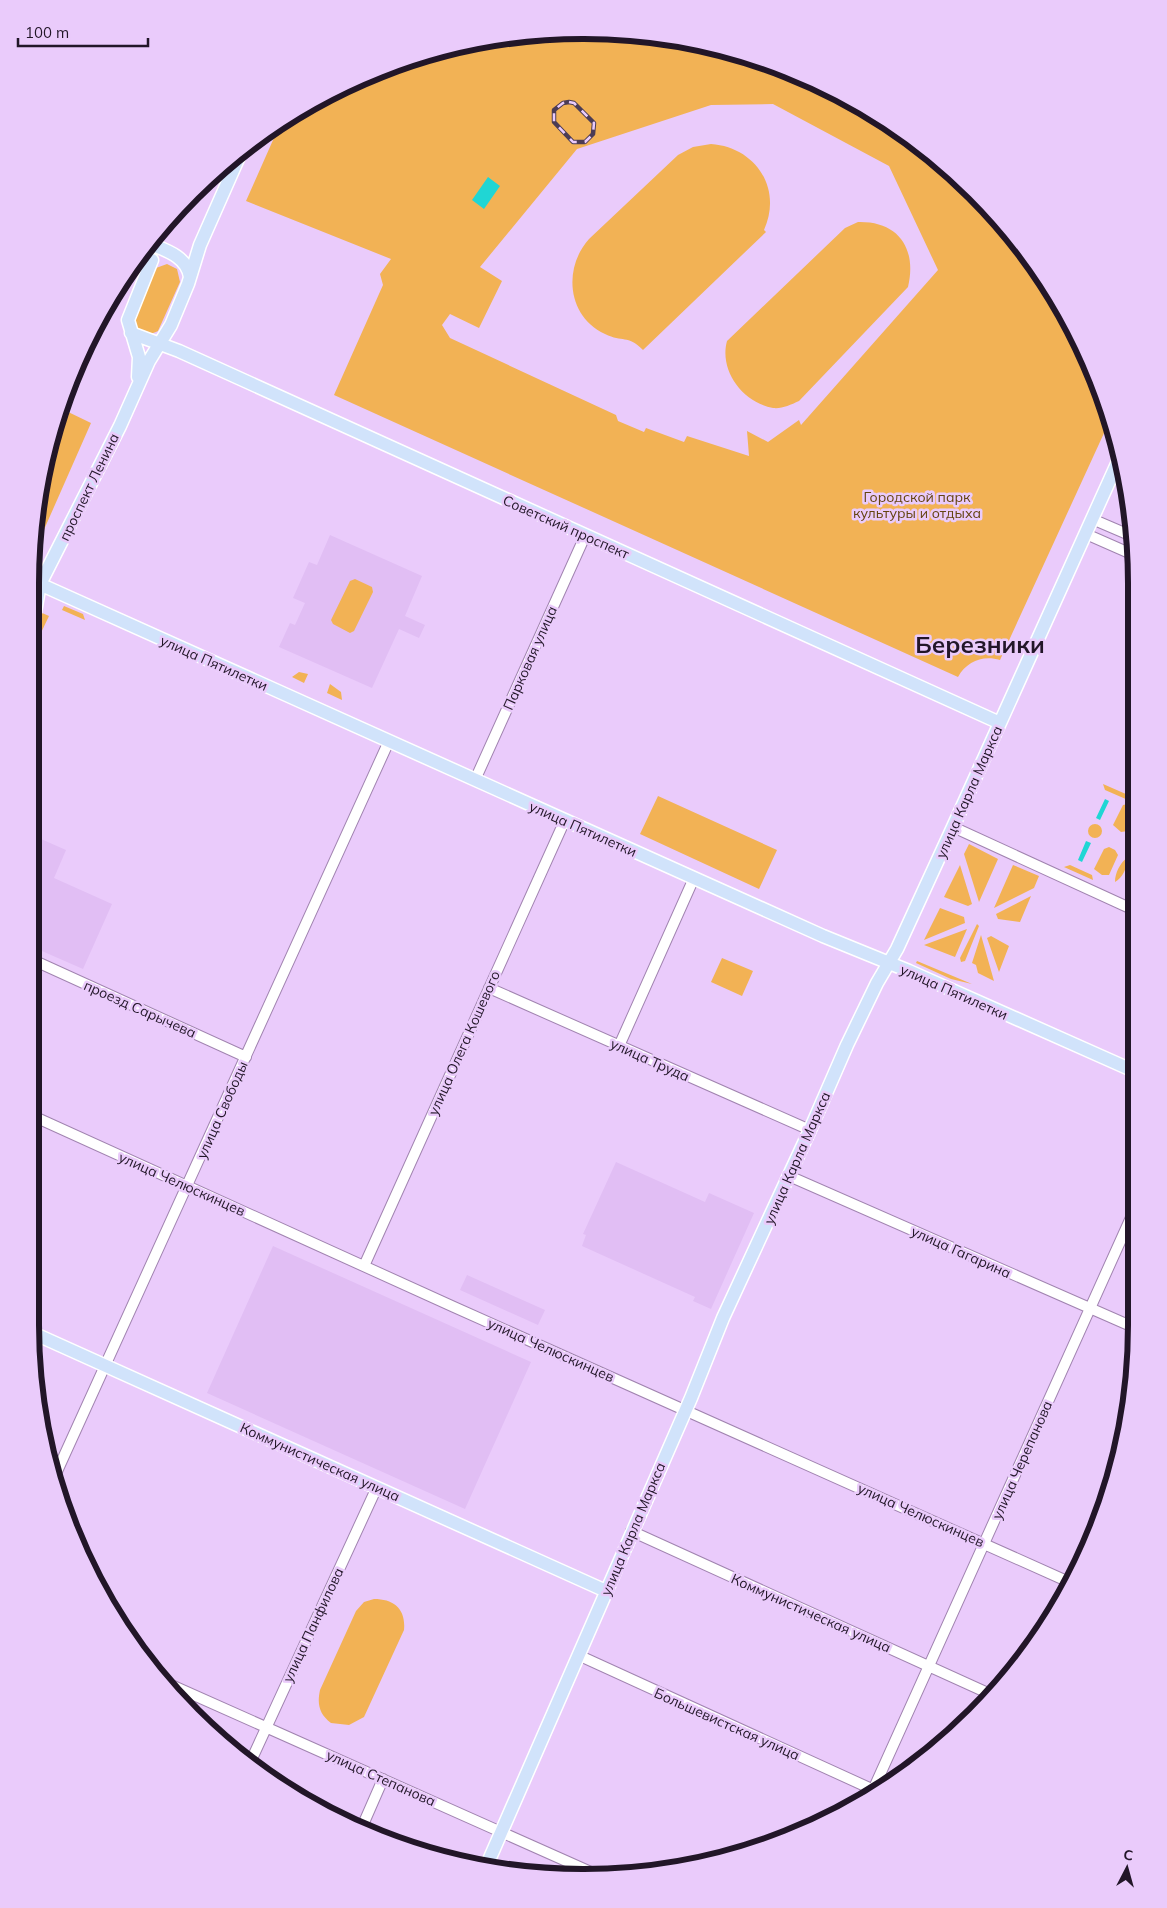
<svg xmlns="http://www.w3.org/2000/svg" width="1167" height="1908" viewBox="0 0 1167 1908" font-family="Mulish,sans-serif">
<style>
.built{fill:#e1bef4}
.green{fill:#f2b255;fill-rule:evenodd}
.water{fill:#20d6d4}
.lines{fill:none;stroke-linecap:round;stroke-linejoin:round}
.minor-casing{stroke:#a184b0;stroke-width:12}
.major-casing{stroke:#fff;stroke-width:15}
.minor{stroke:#fff;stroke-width:10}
.major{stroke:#d1e3fb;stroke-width:12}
.rail-casing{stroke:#4c3c55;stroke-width:4.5}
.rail{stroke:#eacbfb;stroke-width:2.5;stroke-dasharray:8;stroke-linecap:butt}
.labels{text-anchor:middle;stroke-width:5;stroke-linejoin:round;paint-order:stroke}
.street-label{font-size:14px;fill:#221628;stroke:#eacbfb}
.park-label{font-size:14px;fill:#644411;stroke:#eacbfb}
.town-label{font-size:24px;font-weight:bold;fill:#221628;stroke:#eacbfb}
.rim{fill:none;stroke:#221628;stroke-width:6}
</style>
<rect width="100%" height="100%" fill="#eacbfb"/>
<!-- built -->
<path class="built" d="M 330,535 L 422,576 L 405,616 L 425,625 L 419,638 L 399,629 L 372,688 L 279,647 L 290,623 L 295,625 L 305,603 L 293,598 L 309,562 L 317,565 Z
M 41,839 L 66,850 L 54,878 L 112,904 L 83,969 L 35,948 L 35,853 Z
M 616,1162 L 705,1202 L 709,1193 L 754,1213 L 711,1309 L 693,1301 L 695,1297 L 582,1246 L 586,1235 L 583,1234 Z
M 273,1246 L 531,1362 L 465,1509 L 207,1393 Z
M 467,1275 L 545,1310 L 538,1325 L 460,1290 Z"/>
<!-- green -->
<path class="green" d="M 619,31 L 726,49 L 828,87 L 920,144 L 1000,219 L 1063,307 L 1110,420 L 1000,660 C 983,655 967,661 958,677 L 334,395 L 383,285 L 380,274 L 391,259 L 246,201 L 281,122 L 307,104 L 405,59 L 511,35 ZM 773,104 L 889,166 L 938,270 L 801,425 L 799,420 L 768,442 L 747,431 L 749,456 L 687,436 L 684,442 L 646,428 L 644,432 L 618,421 L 616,415 L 450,338 L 442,325 L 450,314 L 479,328 L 502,281 L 480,267 L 577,149 L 711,105 Z
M 711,144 C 755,147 783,188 764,230 L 766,232 L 643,350 C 627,334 623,343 605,334 C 567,316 563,268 589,239 L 678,155 L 693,147 Z
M 858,222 C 899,221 917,249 908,287 L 799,401 C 790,405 782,409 773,408 C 742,402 719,370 727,341 L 845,228 Z
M 167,264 L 177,269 L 180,282 L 158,331 C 152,334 145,336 139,332 C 124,320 149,282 156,268 Z
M 62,409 L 91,423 L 39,541 L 35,538 L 35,512 Z
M 355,579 L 372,587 L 373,592 L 354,631 L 350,633 L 333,624 L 331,620 L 350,581 Z
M 64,606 L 83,614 L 85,620 L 62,610 Z
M 40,612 L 49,616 L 38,639 L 35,637 L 35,624 Z
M 299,672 L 308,674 L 304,683 L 292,677 Z
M 330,684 L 341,692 L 342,700 L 327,693 Z
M 1103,784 L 1135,798 L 1128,800 L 1105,790 Z
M 658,796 L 777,850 L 759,889 L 640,834 Z
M 1128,804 L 1135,807 L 1135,817 L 1128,831 L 1121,832 L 1113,825 L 1123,805 Z
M1088 831a7 7 0 1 1 14 0a7 7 0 1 1-14 0Z
M 969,844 L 998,859 L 979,902 L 964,854 Z
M 1109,847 L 1115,850 L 1118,855 L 1109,875 L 1102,875 L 1094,869 L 1104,849 Z
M 1127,858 C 1128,866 1123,878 1115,882 C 1115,873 1120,863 1127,858 Z
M 1134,862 L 1134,888 L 1128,886 L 1126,881 Z
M 960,865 L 972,904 L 968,906 L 944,897 Z
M 1013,865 L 1039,876 L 1034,888 L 994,908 Z
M 1070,865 L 1092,875 L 1093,880 L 1064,867 Z
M 1031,896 L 1020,922 L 998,919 L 996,914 Z
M 940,908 L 964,917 L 965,923 L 924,940 Z
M 977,924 L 979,926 L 965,961 L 961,962 L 960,958 Z
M 967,929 L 955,957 L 924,945 Z
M 981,935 L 994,981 L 978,973 L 976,965 L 972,963 Z
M 991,936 L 1009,946 L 999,972 L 987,938 Z
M 722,958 L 753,971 L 742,996 L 711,982 Z
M 917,961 L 972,984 L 951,979 L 916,963 Z
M 374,1599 C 394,1599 406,1609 404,1630 L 364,1717 L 349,1725 L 331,1723 C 319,1714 317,1704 320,1690 L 356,1611 L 364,1602 Z"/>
<!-- water -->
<path class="water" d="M 488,177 L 500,186 L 484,209 L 472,200 Z
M 1105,799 L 1109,801 L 1100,820 L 1096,818 Z
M 1086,841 L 1091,843 L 1082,862 L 1078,860 Z"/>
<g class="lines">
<defs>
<path id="minor" d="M 1092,519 L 1134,537
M 1086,534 L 1136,556
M 475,780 L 585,536
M 953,827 L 1134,910
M 35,961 L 246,1057
M 489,988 L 810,1130
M 619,1046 L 694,878
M 35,1117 L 454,1307 L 1069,1582
M 789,1176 L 1133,1327
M 364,1266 L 565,820
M 54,1478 L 389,741
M 631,1531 L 990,1694
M 578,1655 L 876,1791
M 160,1680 L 602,1877
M 250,1763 L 377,1487
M 873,1790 L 1133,1213
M 362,1827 L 383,1779"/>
<path id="major" d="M 148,243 C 165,250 187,256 190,277
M 131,333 L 179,351 L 1000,723
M 138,377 L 139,357 L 128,320 L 152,260
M 35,582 L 823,936 L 909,971 L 1134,1071
M 35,612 L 40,584 L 120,426 L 149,361 L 171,325 L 188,284 L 200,245 L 242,150
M 35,1334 L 606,1591
M 486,1867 L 691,1398 L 723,1318 L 810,1130 L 847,1045 L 877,983 L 897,949 L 953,827 L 1121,455"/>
</defs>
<!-- minor casing -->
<use href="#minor" class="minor-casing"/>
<!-- major casing -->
<use href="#major" class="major-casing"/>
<!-- minor -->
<use href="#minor" class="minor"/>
<!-- major -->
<use href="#major" class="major"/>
<defs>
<path id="rail" d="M 569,102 L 574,103 L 594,123 L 593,134 L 585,142 L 573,142 L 554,122 L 554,110 L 563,103 Z"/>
</defs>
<!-- rail casing -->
<use href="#rail" class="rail-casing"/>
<!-- rail -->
<use href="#rail" class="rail"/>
</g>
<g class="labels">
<!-- street labels -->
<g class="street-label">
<text transform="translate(89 487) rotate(-64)" y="5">проспект Ленина</text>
<text transform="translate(566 527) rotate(24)" y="5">Советский проспект</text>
<text transform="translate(530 658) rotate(-66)" y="5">Парковая улица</text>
<text transform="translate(214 663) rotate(24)" y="5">улица Пятилетки</text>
<text transform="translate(969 792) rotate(-66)" y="5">улица Карла Маркса</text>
<text transform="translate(583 829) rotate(24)" y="5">улица Пятилетки</text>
<text transform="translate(954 992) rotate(24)" y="5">улица Пятилетки</text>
<text transform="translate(140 1009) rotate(24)" y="5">проезд Сарычева</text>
<text transform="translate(464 1043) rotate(-66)" y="5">улица Олега Кошевого</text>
<text transform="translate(650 1060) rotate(24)" y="5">улица Труда</text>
<text transform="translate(222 1110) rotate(-66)" y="5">улица Свободы</text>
<text transform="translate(797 1158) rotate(-66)" y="5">улица Карла Маркса</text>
<text transform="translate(182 1184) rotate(24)" y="5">улица Челюскинцев</text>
<text transform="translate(961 1252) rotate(24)" y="5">улица Гагарина</text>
<text transform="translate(551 1350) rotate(24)" y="5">улица Челюскинцев</text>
<text transform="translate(1022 1460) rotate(-66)" y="5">улица Черепанова</text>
<text transform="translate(320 1462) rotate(24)" y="5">Коммунистическая улица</text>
<text transform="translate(921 1515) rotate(24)" y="5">улица Челюскинцев</text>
<text transform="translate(633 1529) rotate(-67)" y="5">улица Карла Маркса</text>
<text transform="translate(811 1613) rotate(24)" y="5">Коммунистическая улица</text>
<text transform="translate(313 1625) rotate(-65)" y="5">улица Панфилова</text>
<text transform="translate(727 1724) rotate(24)" y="5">Большевистская улица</text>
<text transform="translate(381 1778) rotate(24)" y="5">улица Степанова</text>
</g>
<!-- park labels -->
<g class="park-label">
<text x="917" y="502">Городской парк<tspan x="917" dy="16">культуры и отдыха</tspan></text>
</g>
<!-- town labels -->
<g class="town-label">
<text x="980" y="653">Березники</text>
</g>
</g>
<!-- crop -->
<path d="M0 0H1167V1908H0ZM583 39H584A544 544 0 0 1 1128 583V1325A544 544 0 0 1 584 1869H583A544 544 0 0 1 39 1325V583A544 544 0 0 1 583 39Z" fill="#eacbfb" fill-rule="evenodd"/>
<path class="rim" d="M583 39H584A544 544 0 0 1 1128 583V1325A544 544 0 0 1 584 1869H583A544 544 0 0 1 39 1325V583A544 544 0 0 1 583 39Z"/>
<!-- north arrow -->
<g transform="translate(1127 1868) rotate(6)" stroke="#eacbfb" stroke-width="4" paint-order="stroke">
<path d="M0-4L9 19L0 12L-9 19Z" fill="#221628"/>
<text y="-8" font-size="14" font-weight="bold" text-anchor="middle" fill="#221628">С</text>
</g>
<!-- scale -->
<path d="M18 38v8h130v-8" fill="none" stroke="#221628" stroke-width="2.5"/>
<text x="25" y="38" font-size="15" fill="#221628" stroke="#eacbfb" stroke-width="4" paint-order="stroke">100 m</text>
</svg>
